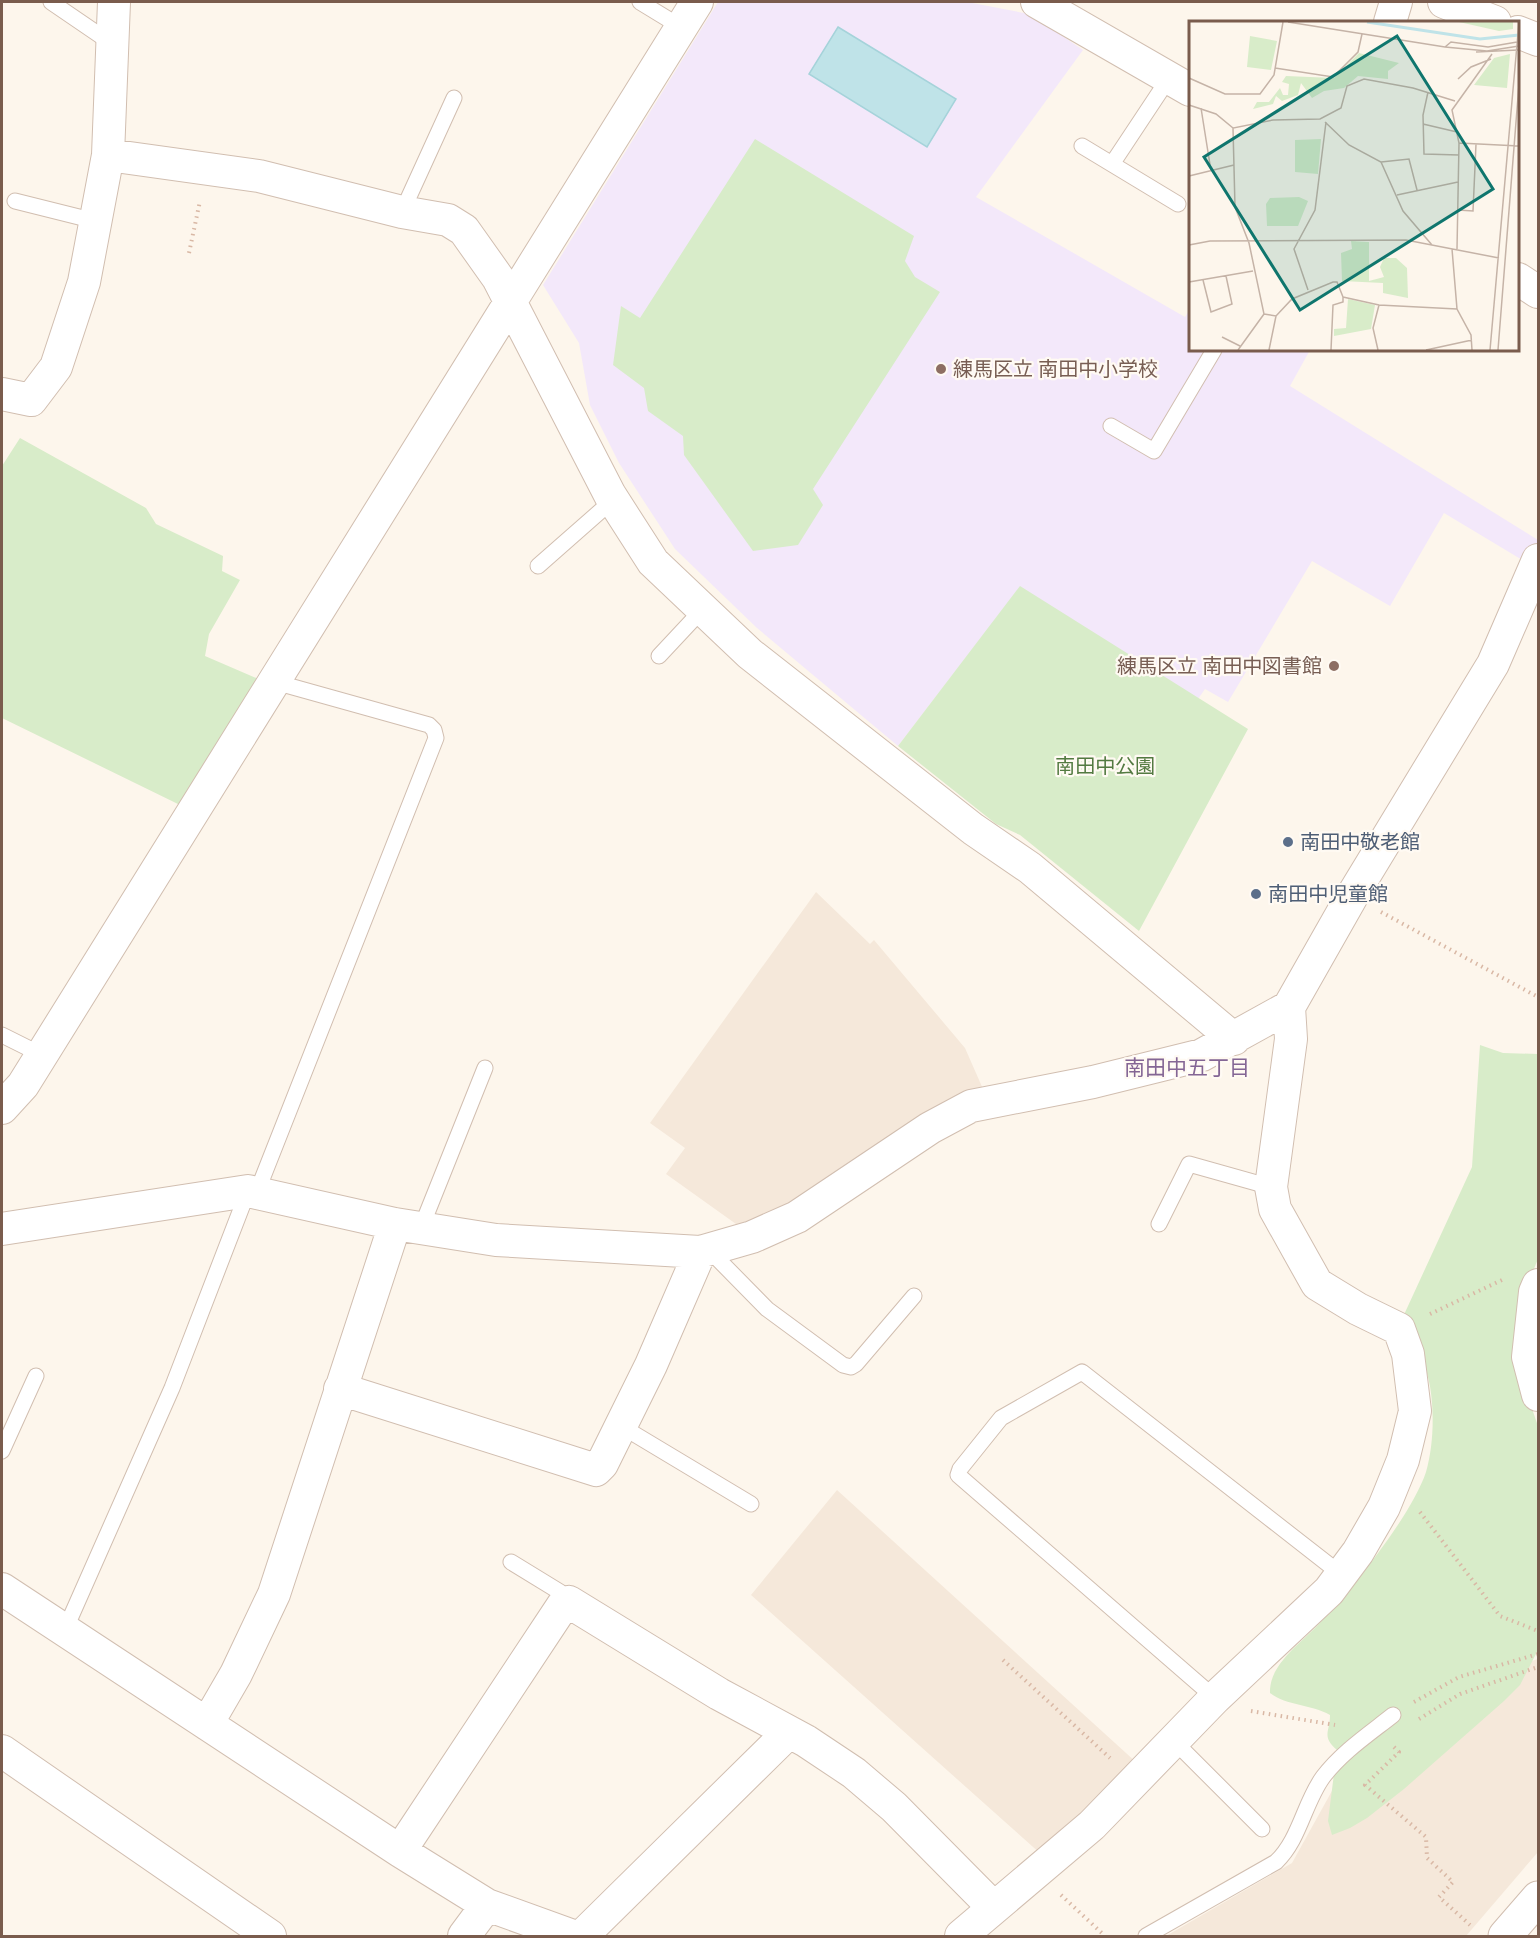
<svg xmlns="http://www.w3.org/2000/svg" width="1540" height="1938" viewBox="0 0 1540 1938" font-family="Roboto,'Noto Sans JP',sans-serif">
<style>
.residential{fill:#f5e8da}
.education{fill:#f3e8fa}
.green{fill:#d8ecc9}
.water{fill:#bfe3e8;stroke:#a5d3da;stroke-width:1.5}
.lines{fill:none;stroke-linecap:round;stroke-linejoin:round}
.service-casing{stroke:#d1beb0;stroke-width:17}
.minor-casing{stroke:#d1beb0;stroke-width:34}
.tertiary-casing{stroke:#d1beb0;stroke-width:35}
.path{stroke:#d9b8a5;stroke-width:4;stroke-dasharray:1.5 4.5;stroke-linecap:butt}
.service{stroke:#fff;stroke-width:15}
.minor{stroke:#fff;stroke-width:32}
.tertiary{stroke:#fff;stroke-width:33}
.education-dot{fill:#8d6e63;stroke:#fffaf3;stroke-width:2}
.service-dot{fill:#5c6f8a;stroke:#fffaf3;stroke-width:2}
.labels{text-anchor:middle;stroke-width:4.5;stroke-linejoin:round;paint-order:stroke}
.education-label{font-size:20px;fill:#785e54;stroke:#fffaf3;text-anchor:start}
.park-label{font-size:20px;fill:#537a41;stroke:#fffaf3}
.service-label{font-size:20px;fill:#4e5e75;stroke:#fffaf3;text-anchor:start}
.neighbourhood-label{font-size:21px;fill:#846695;stroke:#fffaf3}
.inset-river{fill:none;stroke:#bfe3e8;stroke-width:3}
.inset-road{fill:none;stroke:#c5b3a7;stroke-width:1.5}
.view{fill:#0f766e;fill-opacity:0.15;stroke:#0f766e;stroke-width:3}
.inset-edge{fill:none;stroke:#7a5c4d;stroke-width:3}
</style>
<rect width="100%" height="100%" fill="#fdf6ec"/>
<!-- residential -->
<path class="residential" d="M 816,892 L 870,944 L 874,940 L 965,1048 L 983,1089 L 835,1182 L 743,1229 L 666,1174 L 685,1148 L 650,1123 Z
M 837,1490 L 1137,1763 L 1042,1855 L 751,1595 Z
M 1538,1659 L 1538,1852 L 1466,1936 L 1166,1936 L 1292,1863 L 1343,1771 L 1459,1684 Z"/>
<!-- education -->
<path class="education" d="M 718,2 L 967,2 L 1029,14 L 1042,22 L 1083,50 L 976,197 L 1185,317 L 1190,309 L 1190,350 L 1310,350 L 1290,386 L 1538,540 L 1529,564 L 1444,513 L 1390,606 L 1312,561 L 1228,702 L 1205,689 L 1198,699 L 1020,587 L 898,746 L 757,628 L 675,549 L 619,463 L 590,405 L 579,343 L 543,285 Z"/>
<!-- green -->
<path class="green" d="M 755,139 L 914,236 L 905,261 L 915,277 L 940,292 L 813,489 L 823,505 L 798,545 L 753,551 L 684,455 L 683,436 L 648,411 L 644,388 L 613,365 L 621,306 L 640,318 Z
M 20,438 L 146,508 L 156,524 L 223,556 L 222,571 L 240,580 L 209,634 L 205,656 L 263,681 L 180,805 L 2,718 L 2,466 Z
M 1020,586 L 1248,729 L 1139,931 L 1020,835 L 996,824 L 898,746 Z
M 1480,1045 L 1503,1053 L 1538,1054 L 1538,1259 L 1522,1298 L 1522,1380 L 1538,1426 L 1538,1650 L 1520,1685 L 1504,1701 L 1404,1789 L 1367,1818 L 1350,1828 L 1332,1835 L 1328,1821 L 1337,1750 C 1321,1736 1330,1732 1330,1715 C 1311,1704 1287,1706 1270,1693 C 1269,1666 1297,1646 1315,1628 C 1348,1594 1411,1517 1426,1472 C 1434,1445 1435,1405 1428,1377 C 1423,1357 1411,1337 1402,1319 L 1472,1167 Z"/>
<!-- water -->
<path class="water" d="M 838,27 L 956,99 L 927,147 L 809,74 Z"/>
<g class="lines">
<defs>
<path id="service" d="M 51,2 L 114,45
M 640,2 L 681,27
M 1082,146 L 1178,204
M 1112,164 L 1169,78
M 15,201 L 95,221
M 402,212 L 454,98
M 1111,426 L 1154,451 L 1214,350
M 538,566 L 613,500
M 659,656 L 702,610
M 2,1035 L 42,1055
M 257,1192 L 436,738 L 434,730 L 429,725 L 275,682
M 1159,1224 L 1189,1164 L 1271,1187
M 421,1228 L 485,1068
M 709,1250 L 767,1309 L 843,1365 L 851,1367 L 856,1364 L 914,1296
M 621,1426 L 751,1504
M 2,1451 L 36,1376
M 511,1562 L 560,1592 L 569,1602
M 65,1630 L 172,1388 L 248,1191
M 1215,1698 L 958,1475 L 960,1469 L 1001,1418 L 1082,1372 L 1342,1575
M 1174,1741 L 1262,1829
M 1146,1936 L 1276,1862 C 1300,1839 1304,1803 1323,1777 C 1342,1752 1369,1734 1393,1715"/>
<path id="minor" d="M 1037,2 L 1190,90
M 1444,2 L 1495,22
M 1390,22 L 1396,2
M 1518,32 L 1538,40
M 108,155 L 259,176 L 402,212 L 448,220 L 464,230 L 498,278 L 610,495 L 653,562 L 750,654 L 973,829 L 1030,868 L 1234,1039
M 1518,279 L 1538,292
M 2,394 L 31,400 L 56,367 L 84,282 L 108,155 L 114,2
M 2,1108 L 23,1085 L 697,2
M 2,1229 L 248,1191 L 395,1224 L 496,1240 L 700,1252 L 752,1237 L 797,1217 L 930,1128 L 971,1106 L 1093,1082 L 1202,1055 L 1289,1007
M 1538,1285 L 1535,1292 L 1528,1357 L 1538,1395
M 340,1389 L 596,1470 L 602,1464 L 651,1365 L 700,1252
M 2,1589 L 400,1851 L 487,1905 L 573,1936
M 207,1724 L 236,1674 L 274,1594 L 395,1224
M 2,1751 L 270,1936
M 400,1851 L 563,1605 L 569,1602 L 719,1694 L 806,1741 L 854,1773 L 894,1807 L 994,1908
M 464,1936 L 487,1905
M 582,1936 L 789,1732
M 961,1936 L 1092,1825 L 1215,1698 L 1329,1591 L 1358,1552 L 1384,1507 L 1403,1460 L 1415,1411 L 1408,1354 L 1399,1329 L 1358,1309 L 1317,1284 L 1275,1209 L 1271,1187 L 1291,1039 L 1289,1007 L 1352,896 L 1493,664 L 1538,560"/>
<path id="tertiary" d="M 1505,1936 L 1538,1898"/>
</defs>
<!-- service casing -->
<use href="#service" class="service-casing"/>
<!-- minor casing -->
<use href="#minor" class="minor-casing"/>
<!-- tertiary casing -->
<use href="#tertiary" class="tertiary-casing"/>
<!-- path -->
<path class="path" d="M 189,253 L 200,201
M 1381,912 L 1538,997
M 1430,1314 L 1502,1280
M 1420,1512 L 1500,1616 L 1538,1631
M 1003,1660 L 1110,1758
M 1414,1702 L 1459,1677 L 1538,1654
M 1251,1711 L 1335,1725
M 1419,1719 L 1460,1694 L 1538,1667
M 1394,1747 L 1399,1752 L 1365,1785 L 1426,1837 L 1427,1858 L 1453,1882 L 1439,1897 L 1470,1925
M 1061,1895 L 1105,1936"/>
<!-- service -->
<use href="#service" class="service"/>
<!-- minor -->
<use href="#minor" class="minor"/>
<!-- tertiary -->
<use href="#tertiary" class="tertiary"/>
</g>
<!-- markers -->
<g class="education-dot">
<circle cx="941" cy="369" r="6"/>
<circle cx="1334" cy="666" r="6"/>
</g>
<g class="service-dot">
<circle cx="1288" cy="842" r="6"/>
<circle cx="1256" cy="894" r="6"/>
</g>
<g class="labels">
<!-- education labels -->
<g class="education-label">
<text x="953" y="376">練馬区立 南田中小学校</text>
<text x="1322" y="673" text-anchor="end">練馬区立 南田中図書館</text>
</g>
<!-- park labels -->
<g class="park-label">
<text x="1105" y="773">南田中公園</text>
</g>
<!-- service labels -->
<g class="service-label">
<text x="1300" y="849">南田中敬老館</text>
<text x="1268" y="901">南田中児童館</text>
</g>
<!-- neighbourhood labels -->
<g class="neighbourhood-label">
<text x="1187" y="1075">南田中五丁目</text>
</g>
</g>
<!-- overview -->
<g transform="translate(1189 21)">
<rect width="330" height="330" fill="#fdf6ec"/>
<path d="M 270,1 L 324,1 L 324,8 L 310,10 ZM 61,15 L 88,20 L 82,49 L 58,46 ZM 170,32 L 210,42 L 199,50 L 199,58 L 169,55 L 155,67 L 135,70 L 123,77 L 112,62 L 109,74 L 93,80 L 87,75 L 84,83 L 64,88 L 68,81 L 80,81 L 91,67 L 94,74 L 99,74 L 100,63 L 93,61 L 97,55 L 145,57 ZM 321,33 L 318,67 L 285,64 L 305,37 ZM 132,118 L 129,153 L 106,151 L 106,119 ZM 110,176 L 119,180 L 109,205 L 78,205 L 77,183 L 81,177 ZM 162,220 L 180,221 L 180,260 L 195,256 L 191,246 L 195,237 L 207,237 L 218,247 L 219,277 L 194,272 L 194,262 L 153,260 L 152,232 L 163,228 ZM 159,278 L 186,284 L 182,308 L 145,315 L 145,308 L 157,307 Z" fill="#d8ecc9"/>
<path class="inset-river" d="M 178,1 L 291,18 L 330,14"/>
<path class="inset-road" d="M 99,1 L 256,26 L 298,30 L 330,25M 256,26 L 262,21 L 299,26 L 328,21M 287,31 L 329,29M 86,47 L 144,56 L 169,31 L 173,13M 0,57 L 36,73 L 71,73 L 85,54 L 94,1M 269,58 L 282,46 L 302,38M 239,71 L 234,94 L 235,133 L 270,134M 0,84 L 27,93 L 44,107M 12,87 L 22,150M 136,101 L 160,124 L 192,141 L 214,190 L 243,224M 234,103 L 268,111M 270,122 L 330,125M 192,141 L 220,138 L 228,169M 0,155 L 45,144M 208,174 L 269,161M 269,189 L 284,190 L 287,123M 0,224 L 21,220 L 217,219 L 310,237M 263,228 L 268,288 L 282,314 L 283,329M 268,228 L 270,122 L 263,89 L 303,33M 14,259 L 22,291 L 43,283 L 37,255M 0,261 L 64,250M 119,269 L 105,228 L 126,189 L 137,101M 154,276 L 190,284 L 268,288M 75,293 L 87,295 L 103,278 L 144,261 L 148,261 L 154,276M 33,316 L 51,325M 49,329 L 75,293 L 60,222 L 46,186 L 44,107 L 84,99 L 131,98 L 152,87 L 158,65 L 175,58 L 224,67 L 266,80M 80,329 L 87,295M 142,329 L 144,284 L 154,281 L 154,276M 189,329 L 184,307 L 190,284M 237,329 L 283,319M 301,329 L 330,1M 309,329 L 330,63"/>
<path class="view" d="M 208,15 L 304,168 L 111,289 L 15,136 Z"/>
<rect width="330" height="330" class="inset-edge"/>
</g>
<!-- border -->
<rect width="1540" height="1938" fill="none" stroke="#7a5c4d" stroke-width="6"/>
</svg>
